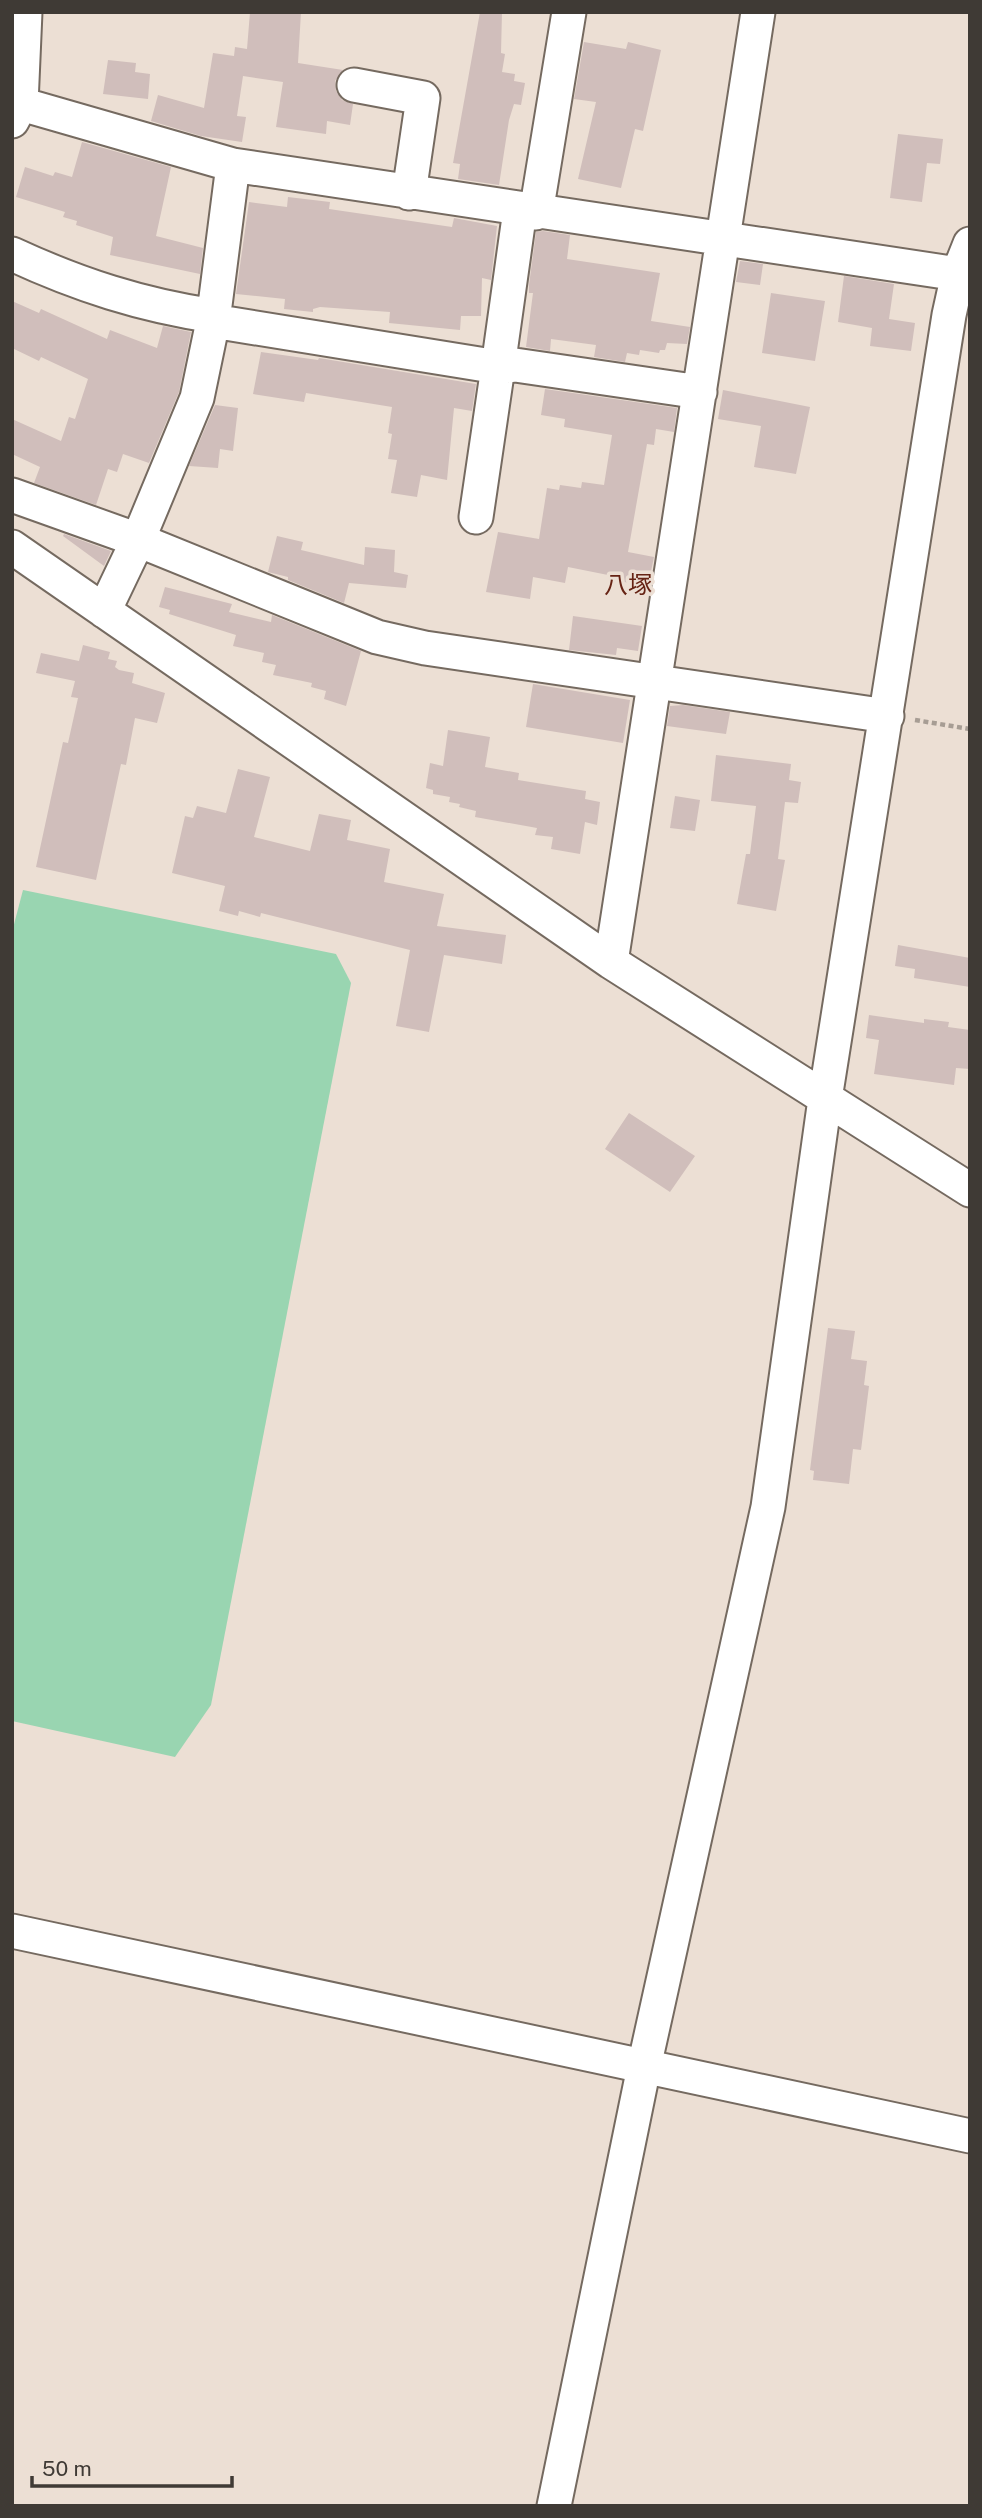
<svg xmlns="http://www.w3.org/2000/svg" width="982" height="2518" viewBox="0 0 982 2518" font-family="'Public Sans','Noto Sans JP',sans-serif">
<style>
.green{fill:#99d5b1}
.building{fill:#d0bebb}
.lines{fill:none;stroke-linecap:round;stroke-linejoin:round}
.minor-casing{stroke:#756a60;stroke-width:37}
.path{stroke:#a79d94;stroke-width:4.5;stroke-dasharray:5 3.5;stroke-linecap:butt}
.minor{stroke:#fff;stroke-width:33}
.labels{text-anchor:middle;stroke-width:7;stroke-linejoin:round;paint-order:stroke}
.neighbourhood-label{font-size:24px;fill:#662314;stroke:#ecdfd4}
</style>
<rect width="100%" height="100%" fill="#ecdfd4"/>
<!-- green -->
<path class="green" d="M 23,890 L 336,954 L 351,983 L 211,1705 L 175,1757 L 12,1721 L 12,932 Z"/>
<!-- building -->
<path class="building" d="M 250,12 L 301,12 L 298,63 L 343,70 L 335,81 L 336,91 L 342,100 L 353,104 L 350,125 L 327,121 L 326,134 L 276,127 L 283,82 L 243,76 L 237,116 L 246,117 L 242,142 L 201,136 L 151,121 L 158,95 L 204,108 L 213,53 L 234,56 L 235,47 L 247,49 Z
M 480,12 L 502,12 L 501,53 L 505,54 L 502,72 L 515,74 L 514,81 L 525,83 L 521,105 L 514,104 L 509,120 L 499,185 L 458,179 L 460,164 L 453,163 Z
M 584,42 L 626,49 L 628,42 L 661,50 L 643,131 L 635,129 L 621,188 L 578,179 L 596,102 L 574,99 Z
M 108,60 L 136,63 L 135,72 L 150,74 L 148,99 L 103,94 Z
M 898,134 L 943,139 L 940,164 L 927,163 L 922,202 L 890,198 Z
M 82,142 L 171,167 L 156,236 L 203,248 L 200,274 L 110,255 L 113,237 L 76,225 L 77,221 L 63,217 L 65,212 L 16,197 L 25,167 L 53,176 L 55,172 L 72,177 Z
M 288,197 L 330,202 L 329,209 L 452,227 L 454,218 L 497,226 L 491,280 L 482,278 L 481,316 L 461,316 L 460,330 L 389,323 L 390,312 L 320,307 L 313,309 L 313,312 L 284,309 L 285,299 L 236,294 L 249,202 L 287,207 Z
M 543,231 L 570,235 L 567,259 L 660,273 L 651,321 L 690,327 L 687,344 L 667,343 L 665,350 L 660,350 L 659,353 L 640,350 L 639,355 L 627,353 L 625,362 L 594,357 L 596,345 L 551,339 L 550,351 L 526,347 L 533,293 L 529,293 L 529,285 L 536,232 Z
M 740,261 L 763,264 L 760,285 L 736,282 Z
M 844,276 L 894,284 L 889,319 L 915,323 L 911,351 L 870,346 L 872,328 L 838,322 Z
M 771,293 L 825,301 L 815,361 L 762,353 Z
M 12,301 L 39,313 L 41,309 L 107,339 L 110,330 L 157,348 L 163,326 L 191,332 L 179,392 L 149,463 L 123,454 L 117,472 L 108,469 L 96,505 L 34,483 L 40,467 L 12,454 L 12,419 L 61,441 L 69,417 L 75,419 L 88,379 L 41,357 L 39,361 L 12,348 Z
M 261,352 L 318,360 L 319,358 L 476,384 L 472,411 L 454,408 L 447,480 L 421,475 L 417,497 L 391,493 L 397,460 L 388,459 L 392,434 L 388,433 L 392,407 L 306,393 L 304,402 L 253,394 Z
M 545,389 L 677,408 L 674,432 L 656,429 L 654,445 L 647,444 L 628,552 L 654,557 L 648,586 L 612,580 L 613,576 L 568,567 L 565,583 L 533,577 L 530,599 L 486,592 L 498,532 L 539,539 L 547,488 L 559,490 L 560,485 L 581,488 L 582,482 L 604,485 L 612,435 L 564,427 L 565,419 L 541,415 Z
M 723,390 L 810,407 L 796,474 L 754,467 L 761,426 L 718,419 Z
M 215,405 L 238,408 L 233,451 L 220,449 L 218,468 L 189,466 Z
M 64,534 L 111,551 L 104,566 L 63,536 Z
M 277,536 L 303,542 L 301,550 L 364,565 L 365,547 L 395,550 L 394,572 L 408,575 L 406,588 L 349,583 L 344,603 L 288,580 L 288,577 L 268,572 Z
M 165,587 L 232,604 L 229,612 L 271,622 L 272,615 L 361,651 L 346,706 L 324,699 L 326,691 L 311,687 L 312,683 L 273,675 L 276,665 L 262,662 L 264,653 L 233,646 L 236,635 L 169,614 L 170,610 L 159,607 Z
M 573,616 L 642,626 L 638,651 L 617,648 L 616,655 L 569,650 Z
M 83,645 L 110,652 L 108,659 L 117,661 L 115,667 L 119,670 L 134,673 L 132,683 L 165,693 L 157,723 L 135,718 L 126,765 L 121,764 L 96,880 L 36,867 L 63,742 L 68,743 L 78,698 L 71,697 L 75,681 L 36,673 L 41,653 L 79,661 Z
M 533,684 L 630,700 L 623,743 L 526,727 Z
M 683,705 L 730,712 L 726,734 L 667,726 L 670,706 Z
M 448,730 L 490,737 L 485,767 L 519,773 L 518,780 L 586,791 L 585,799 L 600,802 L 597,825 L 585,822 L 580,854 L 551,849 L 553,837 L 535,835 L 537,828 L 475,817 L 476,811 L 459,807 L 460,804 L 449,802 L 450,797 L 433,794 L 433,790 L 426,788 L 430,763 L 443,766 Z
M 716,755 L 791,764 L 789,780 L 801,782 L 798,803 L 785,802 L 778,859 L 785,860 L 776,911 L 737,904 L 746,854 L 750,854 L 756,806 L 711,801 Z
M 238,769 L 270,777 L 254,837 L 310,851 L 319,814 L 351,820 L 347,840 L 390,849 L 384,882 L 444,894 L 437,926 L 506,935 L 502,964 L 444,955 L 429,1032 L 396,1026 L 410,950 L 261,913 L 260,917 L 239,911 L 238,916 L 219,911 L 225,886 L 172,873 L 185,816 L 193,818 L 197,806 L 226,813 Z
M 675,796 L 700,800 L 695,831 L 670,828 Z
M 898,945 L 970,958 L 970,987 L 914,978 L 915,969 L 895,966 Z
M 869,1015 L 924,1023 L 924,1019 L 949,1022 L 948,1027 L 970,1030 L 970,1069 L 956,1068 L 954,1085 L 874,1074 L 879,1040 L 866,1038 Z
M 629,1113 L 695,1156 L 670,1192 L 605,1149 Z
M 828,1328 L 855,1331 L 851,1359 L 867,1361 L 864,1385 L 869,1386 L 861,1450 L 853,1449 L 849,1484 L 813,1480 L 814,1471 L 810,1470 Z"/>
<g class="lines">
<defs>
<path id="minor" d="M 354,85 L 423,98 L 409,193
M 21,104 L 233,165 L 958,274
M 12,121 L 21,104 L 25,12
M 520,210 L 498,367 L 515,365 L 700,392
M 536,213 L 569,12
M 12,254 C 79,285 141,305 214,316
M 213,321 L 233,165
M 12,495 L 138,540 L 377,637 L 425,648 L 887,716
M 12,547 L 611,962 L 970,1190
M 104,611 L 138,540 L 197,398 L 213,321 L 498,367 L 476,517
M 611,962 L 758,12
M 12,1931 L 970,2136
M 554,2506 L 644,2067 L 768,1507 L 825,1099 L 949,315 L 958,274 L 970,244"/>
</defs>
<!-- minor casing -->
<use href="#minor" class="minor-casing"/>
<!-- path -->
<path class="path" d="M 915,720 L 970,729"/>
<!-- minor -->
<use href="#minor" class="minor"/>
</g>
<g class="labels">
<!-- neighbourhood labels -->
<g class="neighbourhood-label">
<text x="628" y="593">八塚</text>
</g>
</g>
<!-- border -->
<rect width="982" height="2518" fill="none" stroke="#3f3a35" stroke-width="28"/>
<!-- scale -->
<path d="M32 2476v10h200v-10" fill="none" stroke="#3f3a35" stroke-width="3.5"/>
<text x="42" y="2476" font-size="21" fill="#3f3a35" stroke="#ecdfd4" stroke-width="5" paint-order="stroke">50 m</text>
</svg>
